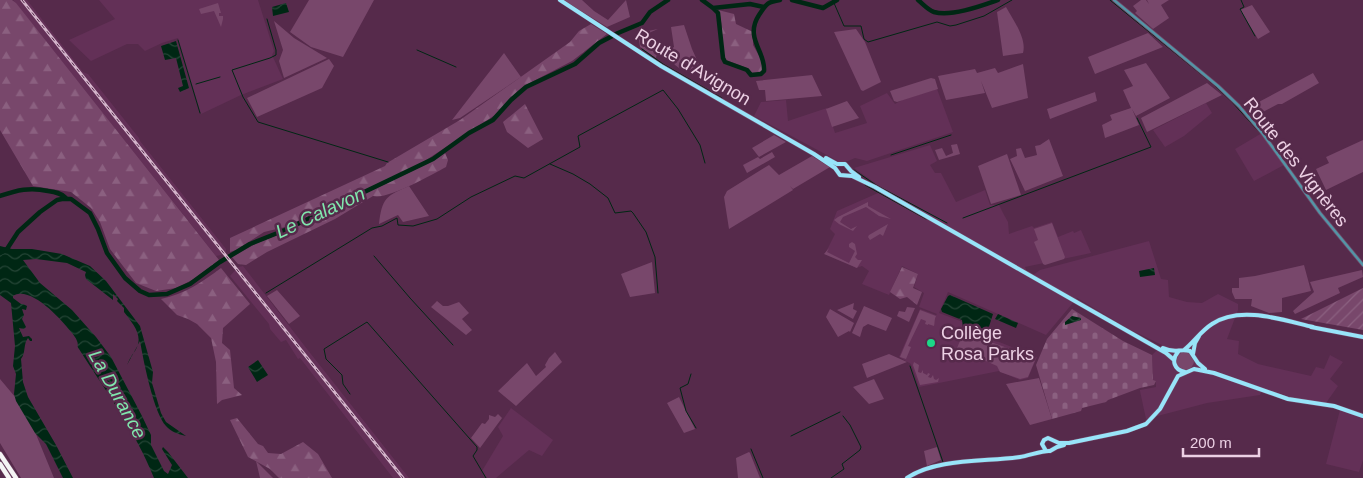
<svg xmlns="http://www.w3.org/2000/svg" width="1363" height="478" viewBox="0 0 1363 478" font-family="Arial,sans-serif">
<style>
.built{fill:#633057}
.grass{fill:#78476b}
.forest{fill:url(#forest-firs)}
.cemetery{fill:url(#cemetery-stones)}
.garden{fill:url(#garden-furrows)}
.water{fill:url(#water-waves)}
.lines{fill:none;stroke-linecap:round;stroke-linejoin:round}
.stream{stroke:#002714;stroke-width:1}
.river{stroke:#002714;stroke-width:4.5}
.minor-casing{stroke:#714867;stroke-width:4}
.major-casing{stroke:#714867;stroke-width:5}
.highway-casing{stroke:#714867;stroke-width:5.5}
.minor{stroke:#5494a6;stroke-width:2.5}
.major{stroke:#98e4f9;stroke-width:4}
.highway{stroke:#f4f4f4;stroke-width:4.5}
.rail-casing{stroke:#d4b5cb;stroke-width:3}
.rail{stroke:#562a4b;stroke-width:1;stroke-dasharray:4;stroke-linecap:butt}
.poi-dot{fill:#1bd988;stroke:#562a4b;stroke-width:2}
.labels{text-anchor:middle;stroke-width:5;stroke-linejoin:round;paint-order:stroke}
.street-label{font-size:18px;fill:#ecd0e4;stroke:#562a4b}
.poi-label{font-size:18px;fill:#ecd0e4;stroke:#562a4b;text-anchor:start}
.water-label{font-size:19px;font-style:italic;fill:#80e7ad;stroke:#562a4b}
</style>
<defs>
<pattern id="forest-firs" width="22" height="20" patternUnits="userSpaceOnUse" patternTransform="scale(1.25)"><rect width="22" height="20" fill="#78476b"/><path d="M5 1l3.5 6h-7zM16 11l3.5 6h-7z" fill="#8b6080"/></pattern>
<pattern id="cemetery-stones" width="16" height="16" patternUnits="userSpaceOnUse" patternTransform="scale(1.25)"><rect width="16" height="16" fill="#78476b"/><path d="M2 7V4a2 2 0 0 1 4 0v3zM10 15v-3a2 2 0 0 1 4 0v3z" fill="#8b6080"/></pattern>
<pattern id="garden-furrows" width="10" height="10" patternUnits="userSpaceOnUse" patternTransform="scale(1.25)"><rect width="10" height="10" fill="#78476b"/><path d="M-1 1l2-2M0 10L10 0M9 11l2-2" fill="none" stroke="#8b6080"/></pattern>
<pattern id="water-waves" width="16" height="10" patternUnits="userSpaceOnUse" patternTransform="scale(1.25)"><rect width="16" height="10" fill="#002714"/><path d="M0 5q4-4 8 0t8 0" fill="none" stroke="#254536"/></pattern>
</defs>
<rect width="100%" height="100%" fill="#562a4b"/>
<!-- built -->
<path class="built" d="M 13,0 L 27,0 L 83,72 L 88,74 L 139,138 L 140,141 L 226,249 L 226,252 L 221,255 L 216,256 Z
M 99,0 L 258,0 L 274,51 L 272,55 L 283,79 L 241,95 L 201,114 L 178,38 L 162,43 L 145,51 L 138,44 L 127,44 L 91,61 L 69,40 L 115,19 Z
M 937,89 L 953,132 L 867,161 L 855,158 L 848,161 L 838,161 L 754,116 L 761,102 L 786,100 L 788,121 L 827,108 L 835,133 L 867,123 L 860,106 L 887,93 L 895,104 L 902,100 Z
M 1206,103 L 1212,113 L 1184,136 L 1165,147 L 1153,130 Z
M 1262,133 L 1284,165 L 1254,181 L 1235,149 Z
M 930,145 L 937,161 L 930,165 L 935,173 L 941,173 L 956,202 L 985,190 L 990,205 L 999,205 L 1003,213 L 1008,222 L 1009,234 L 1032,226 L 1034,228 L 1052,222 L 1058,237 L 1073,231 L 1074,233 L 1081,230 L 1091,253 L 1025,267 L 1029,278 L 1040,270 L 1149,241 L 1161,279 L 1168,280 L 1169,297 L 1187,302 L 1202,303 L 1218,294 L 1238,304 L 1238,310 L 1227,339 L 1239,341 L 1238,354 L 1258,364 L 1311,376 L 1316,367 L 1324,369 L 1330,355 L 1343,362 L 1330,379 L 1338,386 L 1326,403 L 1300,400 L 1263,388 L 1260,395 L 1207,403 L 1146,419 L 1140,391 L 1140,390 L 1156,387 L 1156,381 L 1153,380 L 1152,355 L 1162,345 L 1129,329 L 1077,298 L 1046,335 L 948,292 L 939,313 L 963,322 L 962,327 L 1037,357 L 1028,378 L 1020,380 L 999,371 L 919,387 L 911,364 L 899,357 L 920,309 L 936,315 L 937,314 L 919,307 L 924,293 L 914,287 L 918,274 L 902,266 L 889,295 L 862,284 L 869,271 L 862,266 L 856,268 L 826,252 L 835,234 L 830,229 L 837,211 L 878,193 L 883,189 L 854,168 Z
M 243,266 L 307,349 L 409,478 L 393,478 L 300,358 L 298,359 L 286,340 L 281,342 L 270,329 L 269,324 L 230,276 L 238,267 Z
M 511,408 L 553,440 L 542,456 L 529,450 L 496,478 L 487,478 L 482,471 L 503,436 L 498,427 Z
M 1340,410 L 1363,418 L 1363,460 L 1359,472 L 1326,464 Z"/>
<!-- grass -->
<path class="grass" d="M 309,0 L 374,0 L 343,57 L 311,47 L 290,32 Z
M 563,0 L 582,0 L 594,11 L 608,20 L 626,0 L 630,17 L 607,27 Z
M 1141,0 L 1146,0 L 1149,4 L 1147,0 L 1169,0 L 1161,5 L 1169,18 L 1153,29 L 1135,13 L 1137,11 L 1133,6 Z
M 218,3 L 221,13 L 219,13 L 219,16 L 223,16 L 223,19 L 221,27 L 214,11 L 201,14 L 199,9 Z
M 1252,5 L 1270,32 L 1258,39 L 1240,10 Z
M 1006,7 C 1013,20 1027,38 1023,53 L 1003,56 L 997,12 Z
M 274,21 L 294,38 L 327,58 L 284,78 L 279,61 L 283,50 Z
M 684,25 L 692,49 L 702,71 C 699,71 694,73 690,72 C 679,71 669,61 667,51 L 674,47 L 671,27 Z
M 658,29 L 651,32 C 647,41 650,47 657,53 L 656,58 L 640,47 L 638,33 Z
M 856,29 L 865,42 L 881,82 L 863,91 L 861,90 L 834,32 Z
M 1148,33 L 1163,47 L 1095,74 L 1088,57 Z
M 504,53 L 521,77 L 460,118 L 452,120 Z
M 329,59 L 334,66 L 322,88 L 257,117 L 247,98 Z
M 1146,63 L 1170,98 L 1136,116 L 1132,109 L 1139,125 L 1105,138 L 1102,125 L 1112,120 L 1110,115 L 1131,108 L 1123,90 L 1133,86 L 1124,70 Z
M 1023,64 L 1028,98 L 992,108 L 981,81 L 985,93 L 946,100 L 938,76 L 975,69 L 977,73 L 995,68 L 998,73 Z
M 1313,73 L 1319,83 L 1282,104 L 1278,104 L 1259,114 L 1255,104 Z
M 812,75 L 822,96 L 766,101 L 765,90 L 759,90 L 756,81 Z
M 931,78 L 935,79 L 938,89 L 897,102 L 894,101 L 890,91 Z
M 1207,83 L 1222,95 L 1147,132 L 1141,118 Z
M 1095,92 L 1097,101 L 1050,119 L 1047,109 Z
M 847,101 L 859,118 L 832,127 L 826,109 Z
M 774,135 L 786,142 L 759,157 L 752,148 Z
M 1049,139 L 1063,176 L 1025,191 L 1010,159 L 1017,156 L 1016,149 L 1021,148 L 1025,158 L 1037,155 L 1035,146 L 1040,145 Z
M 1363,140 L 1363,172 L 1326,190 L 1316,169 L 1329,163 L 1326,157 Z
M 957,144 L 960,154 L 939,160 L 935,150 L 942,148 L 946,156 L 953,153 L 951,145 Z
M 772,152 L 775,157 L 747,173 L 743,165 L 758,157 L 760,159 Z
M 1007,154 L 1021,195 L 991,204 L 978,166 Z
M 812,156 L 830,167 L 793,189 L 790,186 L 793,190 L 729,229 L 724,197 L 727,191 L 769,165 L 779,175 Z
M 409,186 L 429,216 L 403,222 L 398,215 L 379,224 C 382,198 386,196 409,186 Z
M 868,202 L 868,206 L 891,219 L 879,216 L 866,207 L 843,217 L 840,222 L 851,229 L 857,226 L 853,231 L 839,224 L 834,220 L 838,217 Z
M 1052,223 L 1065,257 L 1064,259 L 1045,265 L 1043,264 L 1034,242 L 1038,240 L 1034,229 Z
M 888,224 L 883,236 L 880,234 L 870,240 L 868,237 L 869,235 Z
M 852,242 L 855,244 L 857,254 L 855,257 L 858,260 L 862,260 L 857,268 L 824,254 L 829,248 L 827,252 L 849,263 L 855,251 L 849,247 L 849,244 Z
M 652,262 L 655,293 L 630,297 L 621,274 Z
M 1304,265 L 1311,291 L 1282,298 L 1282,312 L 1269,313 L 1251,306 L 1252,299 L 1235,299 L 1232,292 L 1232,288 L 1239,288 L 1239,278 L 1255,276 Z
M 1362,270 L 1363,277 L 1338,288 L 1340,293 L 1295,314 L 1293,311 L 1314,292 L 1310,282 Z
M 277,290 L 300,316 L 289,324 L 267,296 Z
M 437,301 L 443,306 L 448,306 L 459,302 L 469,313 L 462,319 L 472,330 L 466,335 L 431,307 Z
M 854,303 L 853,309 L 857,311 L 853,319 L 837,310 Z
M 864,306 L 892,318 L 886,331 L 868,324 L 863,327 L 860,337 L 852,333 Z
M 907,307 L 915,308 L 909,322 L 897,316 L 899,311 L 905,312 Z
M 830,309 L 854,323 L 850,332 L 849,331 L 838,337 L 826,317 Z
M 920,310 L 936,316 C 934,320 935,323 934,326 L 928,324 L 928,325 L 925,324 L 926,321 L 921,319 L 908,346 L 911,347 L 906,359 L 900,357 Z
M 965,329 L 986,338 L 985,340 L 1036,358 L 1028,377 L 1020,379 L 1000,372 L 997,366 L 957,348 Z
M 555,352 L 562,362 L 516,406 L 498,391 L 527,363 L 536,376 L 546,367 L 545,365 L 549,358 Z
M1176 361a9 9 0 1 1 18 0a9 9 0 1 1-18 0Z
M 889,354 L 907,362 L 867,378 L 862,364 Z
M 914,362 L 919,365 L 918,372 L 921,373 L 923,370 L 923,373 L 927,375 L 928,373 L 930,374 L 928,377 L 931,378 L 933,375 L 934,379 L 936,380 L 939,378 L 938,382 L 920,385 L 913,365 Z
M 1039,378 L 1052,419 L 1030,425 L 1006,384 Z
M 0,379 L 26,410 L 54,478 L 21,478 L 0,443 Z
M 874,379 L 884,399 L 869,404 L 853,387 Z
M 679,397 L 695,429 L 684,433 L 667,403 Z
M 498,414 L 502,418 L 480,448 L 471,438 L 482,423 L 485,424 L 489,419 L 489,415 L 495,417 Z
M 937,447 L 941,460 L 927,466 L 924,451 Z
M 749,452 L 750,453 L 760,478 L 738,478 L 736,458 Z
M 256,461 L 273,478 L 260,478 Z"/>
<!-- forest -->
<path class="forest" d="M 0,0 L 12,0 L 16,3 L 219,260 L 194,279 L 176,288 L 156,291 L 136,283 L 110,249 L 100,222 L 91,208 L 71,192 L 33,186 L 0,130 Z
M 718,10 L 734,14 L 736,24 L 753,32 L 753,45 L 764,65 L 763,70 L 760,73 L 752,74 L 747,68 L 726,60 C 719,48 725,24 718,10 Z
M 591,24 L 607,34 L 572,61 L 526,85 L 518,91 L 495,115 L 420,164 L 285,227 L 264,232 L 236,250 L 230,252 L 230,238 L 385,166 L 387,163 L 460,120 L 570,42 L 579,31 Z
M 525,104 L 543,139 L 528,148 L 507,132 L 503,122 Z
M 445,153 L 448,160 L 446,167 C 431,175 388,200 373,196 L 335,219 L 267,252 L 246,265 L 238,264 L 232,257 L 257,243 L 285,232 L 435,160 Z
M 902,267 L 918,274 L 913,288 L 922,292 L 917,305 L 907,297 L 900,299 L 890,292 Z
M 221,268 L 250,304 L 223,328 L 222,343 L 230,350 L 234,388 L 242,395 L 222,400 L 217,404 L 216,362 L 211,338 L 197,324 L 188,319 L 177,315 L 161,299 C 185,294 202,282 221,268 Z
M 237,418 L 258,444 L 263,446 L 268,453 L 281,454 L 303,442 L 318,454 L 332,478 L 279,478 L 270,469 L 248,457 L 230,420 Z"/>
<!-- cemetery -->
<path class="cemetery" d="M 1072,309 L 1123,341 L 1152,355 L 1153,380 L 1156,381 L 1154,385 L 1140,388 L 1108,400 L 1106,402 L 1082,408 L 1081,411 L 1052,419 L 1036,365 L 1047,339 Z"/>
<!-- garden -->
<path class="garden" d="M 1363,288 L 1363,330 L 1301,319 Z"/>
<!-- water -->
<path class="water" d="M 286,3 L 289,12 L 273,16 L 272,7 Z
M 176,41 L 189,88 L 180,92 L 178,88 L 183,86 L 176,58 L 165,60 L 161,46 Z
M 0,246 L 12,249 L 32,249 L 62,254 L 90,266 L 106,281 L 140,326 L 153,372 L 152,383 L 161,413 L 166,422 L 186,436 C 178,434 171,432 166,426 C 154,413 144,364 140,341 L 127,365 C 129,360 131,356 135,351 C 145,336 132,323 124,312 L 124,308 L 117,301 L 118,299 L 113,294 L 113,300 L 86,279 L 85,275 L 86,272 L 67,263 L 36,259 L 23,260 L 40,283 L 72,310 L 96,337 L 111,357 L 142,416 L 151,435 L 151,445 L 164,471 L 168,474 L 172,465 L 162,449 L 163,447 L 168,452 L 188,478 L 154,478 C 136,432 105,390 79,349 C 76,345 79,346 77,341 C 76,338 73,334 71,332 C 61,319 30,285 13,296 L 13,298 L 21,304 L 23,304 L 27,306 L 26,310 L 22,309 L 24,315 L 22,319 L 26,327 L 24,329 L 19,328 L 23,337 L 29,336 L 32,339 L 32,341 L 30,341 L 28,338 C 23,344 26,353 21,359 L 23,382 L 28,397 L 56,445 L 73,478 L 63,478 L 46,444 L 35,433 L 16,401 L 14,394 L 16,374 L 13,366 L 15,346 L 11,303 L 0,295 Z
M 1154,268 L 1155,275 L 1140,277 L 1139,271 Z
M 950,295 L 993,314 L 986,336 L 963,327 L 962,320 L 942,312 L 941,309 L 948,296 Z
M 998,314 L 1018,323 L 1016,328 L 995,319 Z
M 1072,316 L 1081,318 L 1081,320 L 1065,325 L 1065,322 Z
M 258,360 L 268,375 L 257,382 L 248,367 Z"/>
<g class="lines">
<!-- stream -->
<path class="stream" d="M 1110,0 L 1213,84 L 1232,102 L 1260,133
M 1241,0 L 1244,7 L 1240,9 L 1255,36
M 834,3 L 844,26 L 861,26 L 864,39 L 868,42 L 937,22 L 950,26 L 956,25 L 984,16 L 1012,0
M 267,19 L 276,50 L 276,55 L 270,58 L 232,70 L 243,97 L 258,122 L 388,162
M 178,40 L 200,113
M 642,49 L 663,64 L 722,98
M 417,50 L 456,67
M 196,84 L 220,77
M 891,155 L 951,135
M 550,164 L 573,174 L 590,184 L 608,198 L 615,213 L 631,211 L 633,213 L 646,232 L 655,257 L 658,293
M 854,170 L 876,185 L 947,223
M 865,185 L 926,219
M 963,218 L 1151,147 L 1137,118
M 374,256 L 410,298 L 453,345
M 266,293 L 372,228 L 382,226 L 397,218 L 398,225 L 413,226 L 437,219 L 471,197 L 515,176 L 524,178 L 580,147 L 578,136 L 663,90 L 678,109 L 700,145 L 705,163
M 910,366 L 943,462
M 691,374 L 688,384 L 680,388 L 686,411 L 696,428
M 350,394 L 343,384 L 342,375 L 326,359 L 324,349 L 367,322 L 477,447 L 477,450 L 473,456 L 486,478
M 791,436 L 840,412
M 751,449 L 763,478
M 831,478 L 844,469 L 842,464 L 860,450 L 861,447 L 850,425 L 843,416"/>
<!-- river -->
<path class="river" d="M 702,0 L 713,8 L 718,13 L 723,58 L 725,62 L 747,70 L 751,75 L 761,74 L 764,71 C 766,52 744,38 759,15 C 766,5 766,2 780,0
M 792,0 L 823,8 L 837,0
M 918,0 C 923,4 928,10 934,12 C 951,17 981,6 998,0
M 713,8 L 750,4 L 764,7
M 0,196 C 17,190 30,187 48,191 C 55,192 61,193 66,198
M 0,253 L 7,249 L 18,232 L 40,212 L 57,200 L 62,199 L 71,199 L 90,213 L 98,229 L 107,253 L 125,278 L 140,291 L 149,295 L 167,294 L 190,284 L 220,262 L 250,244 L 285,230 L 433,159 L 469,133 L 493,120 L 511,100 L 526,87 L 575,64 L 599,43 L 618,33 L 642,23 L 650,12 L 668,0"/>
<defs>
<path id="minor" d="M 1114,0 L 1218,86 L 1239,106 L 1263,134 L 1320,213 L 1363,265"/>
<path id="major" d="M 560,0 L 661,66 L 814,154 L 835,168 L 840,175 L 852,176 L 875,187 L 1166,353 L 1174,360
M 826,158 L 837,164 L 845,164 L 851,171 L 859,177
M 1311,327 L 1363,337
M 1163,348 C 1175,354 1180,348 1190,351 L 1198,363 L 1205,369
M 1184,350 C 1194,342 1201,331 1212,324 C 1240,305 1283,320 1313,327
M 1178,352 C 1171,360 1174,370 1185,372
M 1193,354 L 1195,343 L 1199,336
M 1046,451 L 1042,444 L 1044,440 L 1048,438 L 1059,443 L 1069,443 L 1127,431 L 1146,424 L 1160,409 L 1178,376 L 1194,369 L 1214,373 L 1288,399 L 1334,406 L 1363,416
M 907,478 C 936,458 986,462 1020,457 C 1028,456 1044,450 1050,451 L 1057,447 L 1064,445"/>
<path id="highway" d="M 0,454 L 16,478
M 0,464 L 9,478"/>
</defs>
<!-- minor casing -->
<use href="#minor" class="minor-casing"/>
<!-- major casing -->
<use href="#major" class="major-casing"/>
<!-- highway casing -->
<use href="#highway" class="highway-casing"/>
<!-- minor -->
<use href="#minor" class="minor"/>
<!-- major -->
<use href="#major" class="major"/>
<!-- highway -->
<use href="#highway" class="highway"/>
<defs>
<path id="rail" d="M 22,0 L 403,478"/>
</defs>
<!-- rail casing -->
<use href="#rail" class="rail-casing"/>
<!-- rail -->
<use href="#rail" class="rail"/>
</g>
<!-- markers -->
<circle class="poi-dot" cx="931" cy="343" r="5"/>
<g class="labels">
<!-- street labels -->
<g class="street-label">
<text transform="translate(693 67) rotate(31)" y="6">Route d'Avignon</text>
<text transform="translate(1296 162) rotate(52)" y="6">Route des Vignères</text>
</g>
<!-- poi labels -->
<g class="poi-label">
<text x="941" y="339">Collège<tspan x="941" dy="21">Rosa Parks</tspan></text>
</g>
<!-- water labels -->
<g class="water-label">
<text transform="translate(320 212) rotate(-25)" y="7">Le Calavon</text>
<text transform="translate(118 394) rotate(61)" y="7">La Durance</text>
</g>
</g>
<!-- scale -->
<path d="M1183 448v8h76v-8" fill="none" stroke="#ecd0e4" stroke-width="2.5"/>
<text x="1190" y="448" font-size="15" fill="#ecd0e4" stroke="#562a4b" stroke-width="4" paint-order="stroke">200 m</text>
</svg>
